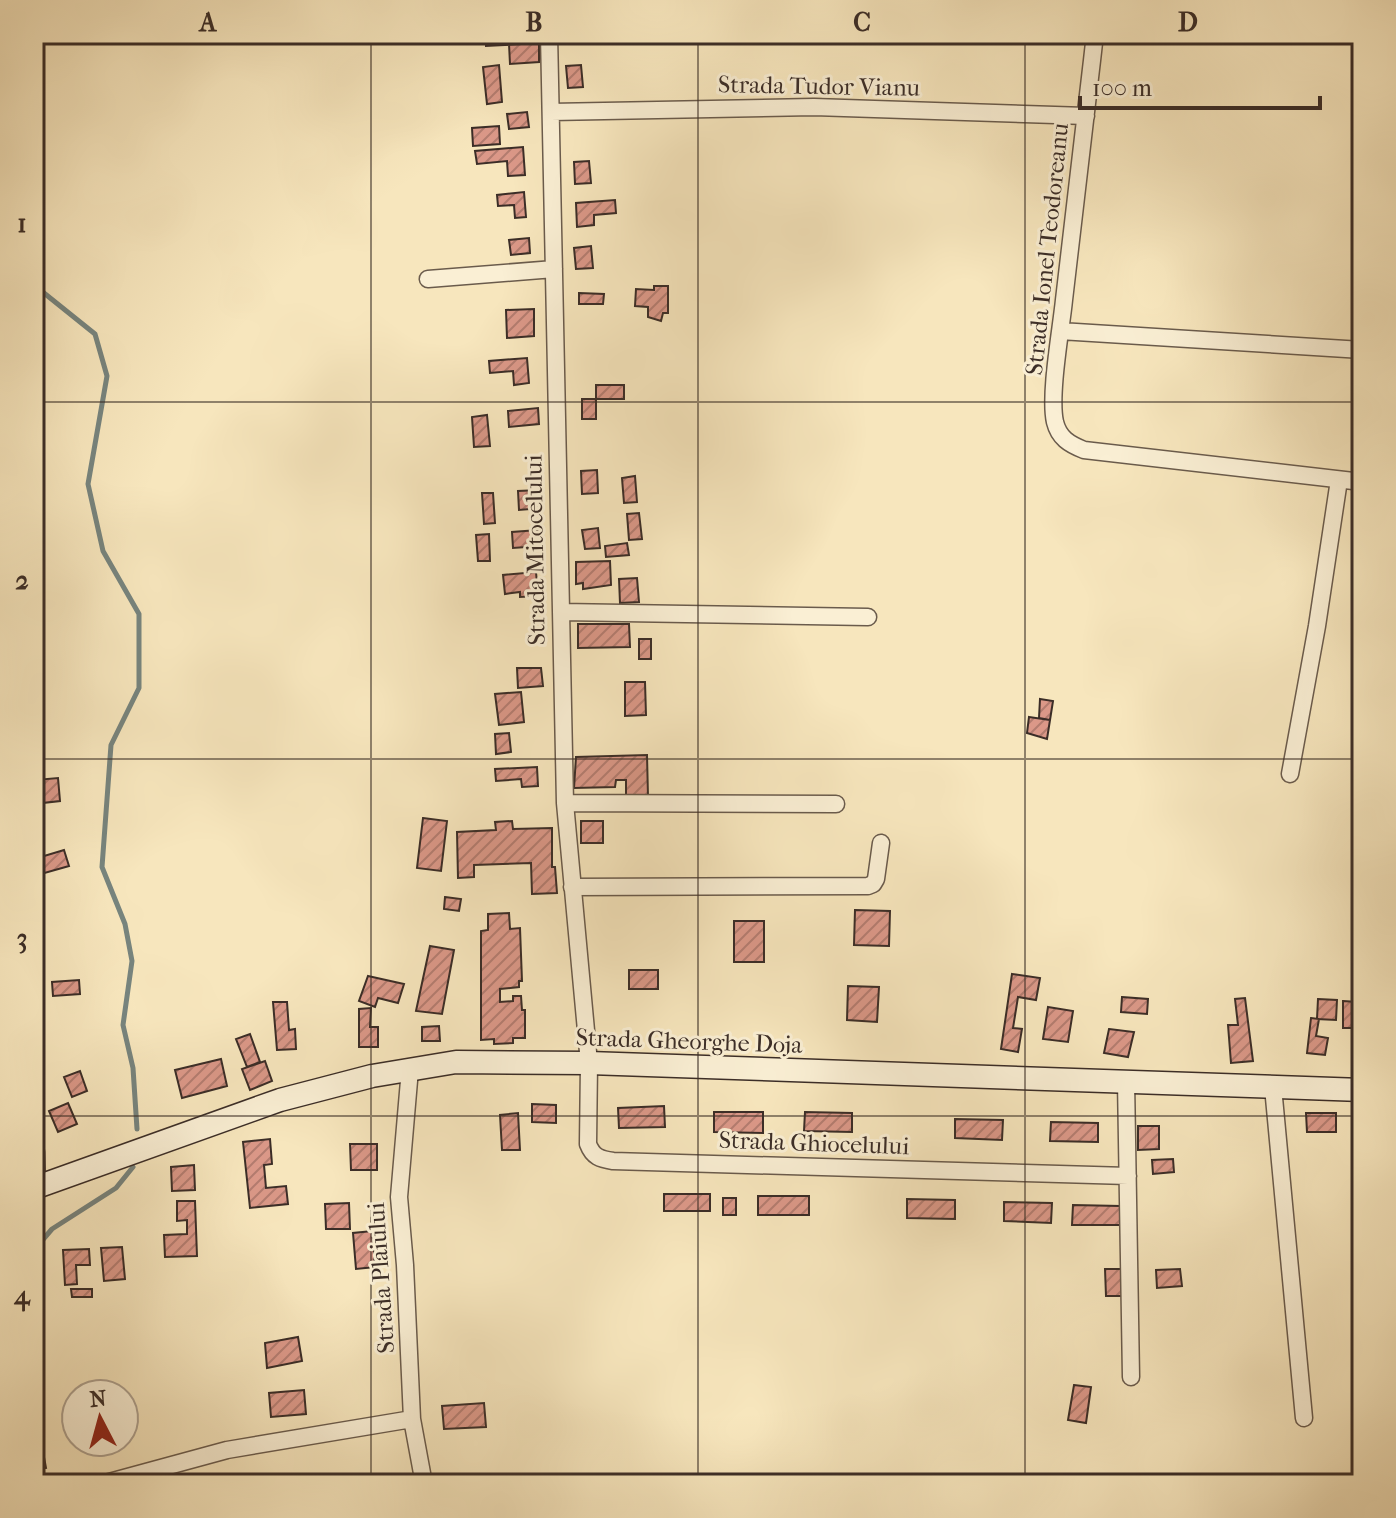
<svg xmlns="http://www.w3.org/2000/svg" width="1396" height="1518" viewBox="0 0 1396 1518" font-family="'IM FELL French Canon',serif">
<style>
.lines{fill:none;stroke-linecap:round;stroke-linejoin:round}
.stream{stroke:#77847e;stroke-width:5}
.building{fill:url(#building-hatch);stroke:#3b2d27;stroke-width:2}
.minor-casing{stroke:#6a5b4c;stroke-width:19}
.tertiary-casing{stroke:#6a5b4c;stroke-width:23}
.secondary-casing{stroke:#3b2d27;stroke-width:25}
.minor{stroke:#faefd4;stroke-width:16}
.tertiary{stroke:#faefd4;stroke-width:20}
.secondary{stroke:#faefd4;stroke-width:22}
.rail{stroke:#3b2d27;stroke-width:5;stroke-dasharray:14 14;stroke-linecap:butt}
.grid{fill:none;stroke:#3b2d27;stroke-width:2;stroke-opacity:0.55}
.labels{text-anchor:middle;stroke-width:6;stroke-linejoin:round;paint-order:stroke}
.street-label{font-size:24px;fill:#3b2d27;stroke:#faefd4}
.neatline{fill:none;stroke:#3b2d27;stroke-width:3}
.grid-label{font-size:26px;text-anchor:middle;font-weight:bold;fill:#3b2d27}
</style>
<defs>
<pattern id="building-hatch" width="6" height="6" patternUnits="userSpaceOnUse" patternTransform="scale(2)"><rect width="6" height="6" fill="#db9888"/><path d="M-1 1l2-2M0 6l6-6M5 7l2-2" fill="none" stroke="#b37c6f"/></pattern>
</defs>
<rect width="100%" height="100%" fill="#f7e6bd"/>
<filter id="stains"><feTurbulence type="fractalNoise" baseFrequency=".0025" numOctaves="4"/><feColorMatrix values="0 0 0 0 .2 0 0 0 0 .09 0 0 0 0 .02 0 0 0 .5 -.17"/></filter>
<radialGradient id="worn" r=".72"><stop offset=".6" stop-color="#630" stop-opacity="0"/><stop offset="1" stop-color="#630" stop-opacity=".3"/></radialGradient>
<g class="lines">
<!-- stream -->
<path class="stream" d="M 34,285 L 95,334 L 107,376 L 88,484 L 103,551 L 139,614 L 139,688 L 111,745 L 102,867 L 125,924 L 132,961 L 123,1025 L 133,1068 L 137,1129
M 34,1250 L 52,1229 L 116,1188 L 133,1167"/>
</g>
<!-- building -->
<path class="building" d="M 486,34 L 539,34 L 539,43 L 486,46 Z
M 539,43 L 539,62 L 510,64 L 509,44 Z
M 499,65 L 502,102 L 487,104 L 483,67 Z
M 581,65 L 583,87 L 568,88 L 566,66 Z
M 527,112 L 529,127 L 509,129 L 507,114 Z
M 499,126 L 500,144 L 473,146 L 472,128 Z
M 523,147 L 525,175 L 508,176 L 507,161 L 477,164 L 475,151 Z
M 589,161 L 591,183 L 575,184 L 574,162 Z
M 524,192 L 526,217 L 515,218 L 514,205 L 498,206 L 497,195 Z
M 615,200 L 616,213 L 594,215 L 594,225 L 577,227 L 576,203 Z
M 529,238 L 530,253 L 511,255 L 509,240 Z
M 591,246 L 593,268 L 576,269 L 574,248 Z
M 654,286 L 668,286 L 668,313 L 663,313 L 661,321 L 648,317 L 648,307 L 635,306 L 636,289 L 654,290 Z
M 579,293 L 604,294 L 603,304 L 579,304 Z
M 534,309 L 534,336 L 507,338 L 506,310 Z
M 527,358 L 529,383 L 514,385 L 513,371 L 490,373 L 489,361 Z
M 596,385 L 624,385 L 624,399 L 596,399 Z
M 582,399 L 596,399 L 596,419 L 582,419 Z
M 538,408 L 539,424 L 509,427 L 508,411 Z
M 487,415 L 490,446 L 474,447 L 472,417 Z
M 597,470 L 598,493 L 582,494 L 581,471 Z
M 635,476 L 637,502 L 624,503 L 622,478 Z
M 540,490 L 542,508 L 519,510 L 518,491 Z
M 482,493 L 493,493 L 495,523 L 484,524 Z
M 639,513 L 642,539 L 629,540 L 627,514 Z
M 598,528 L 600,548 L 585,549 L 582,530 Z
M 538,530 L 540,546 L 513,548 L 512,532 Z
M 489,534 L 490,561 L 478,561 L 476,535 Z
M 627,543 L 629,555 L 606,557 L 605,546 Z
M 610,561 L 611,585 L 583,589 L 583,583 L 576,584 L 576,562 Z
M 536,572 L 538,596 L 520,597 L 520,592 L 505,594 L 503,575 Z
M 637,578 L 639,602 L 620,603 L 619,579 Z
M 578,624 L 629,624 L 630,647 L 578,648 Z
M 639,639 L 651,639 L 651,659 L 639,659 Z
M 517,668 L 541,668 L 543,686 L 518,688 Z
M 625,682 L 645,682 L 646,715 L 625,716 Z
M 521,692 L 524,722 L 499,725 L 495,694 Z
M 1040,699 L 1053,701 L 1050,720 L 1039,718 Z
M 1029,717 L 1050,720 L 1047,739 L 1027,733 Z
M 509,733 L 511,752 L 496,754 L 495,734 Z
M 647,755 L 648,796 L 626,797 L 626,780 L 616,780 L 615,787 L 574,788 L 576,757 Z
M 537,767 L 538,786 L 522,787 L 521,779 L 496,781 L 495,769 Z
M 34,774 L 36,780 L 58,778 L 60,801 L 43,803 L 43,807 L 34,807 Z
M 423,818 L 447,821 L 441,871 L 417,868 Z
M 512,821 L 513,829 L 552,828 L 552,867 L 555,867 L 557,893 L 532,894 L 531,863 L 474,865 L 474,877 L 458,878 L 457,832 L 496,830 L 495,822 Z
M 581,821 L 603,821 L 603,843 L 581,843 Z
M 64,850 L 69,866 L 34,876 L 34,859 Z
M 445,897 L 461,899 L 459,911 L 444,909 Z
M 855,910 L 890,911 L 889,946 L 854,945 Z
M 509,913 L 510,929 L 520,928 L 522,981 L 519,981 L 519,987 L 500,989 L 500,1002 L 513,1001 L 513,996 L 521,996 L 522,1010 L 525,1010 L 525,1038 L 513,1038 L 513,1043 L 494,1044 L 494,1039 L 481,1040 L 481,931 L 488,930 L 488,914 Z
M 734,921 L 764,921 L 764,962 L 734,962 Z
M 430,946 L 454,950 L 442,1014 L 416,1011 Z
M 629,970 L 658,970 L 658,989 L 629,989 Z
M 1012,974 L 1040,978 L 1036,1000 L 1018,997 L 1013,1028 L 1022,1029 L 1018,1052 L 1001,1049 Z
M 368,976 L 404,984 L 398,1003 L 378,998 L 375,1007 L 359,1001 Z
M 79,980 L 80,994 L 53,996 L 52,982 Z
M 848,986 L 879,987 L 877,1022 L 847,1020 Z
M 1122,997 L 1148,999 L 1147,1014 L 1121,1012 Z
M 1245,998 L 1253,1061 L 1231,1063 L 1228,1025 L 1238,1025 L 1235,999 Z
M 1318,999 L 1337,1000 L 1336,1020 L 1317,1019 Z
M 1343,1001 L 1357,1002 L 1357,1028 L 1343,1028 Z
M 273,1002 L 287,1002 L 289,1030 L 295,1029 L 296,1049 L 277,1050 Z
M 1048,1007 L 1073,1011 L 1068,1042 L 1043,1039 Z
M 371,1008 L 370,1027 L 378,1027 L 378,1047 L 359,1047 L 359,1009 Z
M 1311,1018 L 1319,1019 L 1316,1036 L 1328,1038 L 1325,1055 L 1307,1053 Z
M 439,1026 L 440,1041 L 422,1041 L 422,1027 Z
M 1109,1029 L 1134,1032 L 1128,1057 L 1104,1053 Z
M 250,1034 L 260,1062 L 247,1067 L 236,1039 Z
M 221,1059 L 227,1086 L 182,1098 L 175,1070 Z
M 265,1061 L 272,1081 L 250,1090 L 242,1069 Z
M 80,1071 L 87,1091 L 72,1097 L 64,1077 Z
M 68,1103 L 77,1124 L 58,1132 L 49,1111 Z
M 532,1104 L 556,1105 L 556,1123 L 532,1122 Z
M 664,1106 L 665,1127 L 619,1128 L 618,1108 Z
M 714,1112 L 763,1112 L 763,1133 L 714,1132 Z
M 805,1112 L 852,1113 L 852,1132 L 804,1131 Z
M 518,1113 L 520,1150 L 502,1150 L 500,1115 Z
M 1306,1113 L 1336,1113 L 1336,1132 L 1307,1132 Z
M 955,1119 L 1003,1120 L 1002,1140 L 955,1138 Z
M 1051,1122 L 1098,1123 L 1098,1142 L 1050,1141 Z
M 1138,1126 L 1159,1126 L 1159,1149 L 1138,1150 Z
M 1362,1130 L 1362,1163 L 1356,1163 L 1353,1131 Z
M 270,1139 L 272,1164 L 264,1165 L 266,1188 L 286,1186 L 288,1204 L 250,1208 L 243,1142 Z
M 350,1144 L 377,1144 L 377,1170 L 351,1170 Z
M 1173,1159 L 1174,1172 L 1153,1174 L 1152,1160 Z
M 194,1165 L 195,1190 L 172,1191 L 171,1167 Z
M 664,1194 L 710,1194 L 710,1211 L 664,1211 Z
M 758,1196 L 809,1196 L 809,1215 L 758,1215 Z
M 723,1198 L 736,1198 L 736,1215 L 723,1215 Z
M 907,1199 L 955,1200 L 955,1219 L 907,1218 Z
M 177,1201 L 195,1201 L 197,1256 L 165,1257 L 164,1235 L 187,1234 L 187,1220 L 177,1221 Z
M 1004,1202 L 1052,1203 L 1051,1223 L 1004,1221 Z
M 349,1203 L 350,1229 L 326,1229 L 325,1204 Z
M 1073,1205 L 1120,1206 L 1120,1225 L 1072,1225 Z
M 372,1231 L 375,1267 L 356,1269 L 353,1233 Z
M 122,1247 L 125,1279 L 104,1281 L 101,1248 Z
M 89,1249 L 90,1265 L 76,1265 L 77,1284 L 65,1285 L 63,1250 Z
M 1105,1269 L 1124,1269 L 1125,1296 L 1106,1296 Z
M 1180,1269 L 1182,1286 L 1157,1288 L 1156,1270 Z
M 71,1289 L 92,1289 L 92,1297 L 72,1297 Z
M 298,1337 L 302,1361 L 267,1368 L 265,1343 Z
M 1074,1385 L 1091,1387 L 1086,1423 L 1068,1420 Z
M 304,1390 L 306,1414 L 271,1417 L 269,1393 Z
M 484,1403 L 486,1427 L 444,1429 L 442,1406 Z
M 41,1441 L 46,1468 L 34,1470 L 34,1442 Z"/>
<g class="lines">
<defs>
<path id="minor" d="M 549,34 L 565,803 L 589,1063 L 588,1144 C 593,1157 600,1159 613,1161 L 1128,1176
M 1095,34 C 1085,123 1074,212 1064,300 C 1061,330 1049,395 1055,422 C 1059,438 1069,444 1084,450 L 1362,482
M 551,112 L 814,107 L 1086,116
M 428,279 L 554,269
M 1060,331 L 1362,350
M 561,612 L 868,617
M 1290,774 L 1317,626 L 1339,480
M 565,803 L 836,804
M 572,887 L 868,886 L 873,884 L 876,879 L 881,843
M 410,1069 L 399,1197 L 405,1265 L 412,1419 L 424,1484
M 1126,1081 L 1131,1377
M 1273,1087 L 1304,1418
M 102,1484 L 227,1450 L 412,1419"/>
<path id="tertiary" d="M 34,1152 L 35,1187"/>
<path id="secondary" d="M 34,1188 L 280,1100 L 372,1076 L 456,1062 L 589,1063 L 1362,1090"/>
</defs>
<!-- minor casing -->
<use href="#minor" class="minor-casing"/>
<!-- tertiary casing -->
<use href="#tertiary" class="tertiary-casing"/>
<!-- secondary casing -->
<use href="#secondary" class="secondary-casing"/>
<!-- minor -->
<use href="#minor" class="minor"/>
<!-- tertiary -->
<use href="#tertiary" class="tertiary"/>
<!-- secondary -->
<use href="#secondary" class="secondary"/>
<!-- rail -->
<path class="rail" d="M 375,1484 L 424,1478 L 651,1477 L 713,1484"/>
</g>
<!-- grid -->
<path class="grid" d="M 371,34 L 371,1484M 698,34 L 698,1484M 1025,34 L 1025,1484M 34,402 L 1362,402M 34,759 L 1362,759M 34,1116 L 1362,1116"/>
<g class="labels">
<!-- street labels -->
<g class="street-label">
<text transform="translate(819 86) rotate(1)" y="8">Strada Tudor Vianu</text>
<text transform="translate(1047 249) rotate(-84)" y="8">Strada Ionel Teodoreanu</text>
<text transform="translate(535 550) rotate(-91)" y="8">Strada Mitocelului</text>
<text transform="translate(689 1041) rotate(2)" y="8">Strada Gheorghe Doja</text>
<text transform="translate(814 1143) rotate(2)" y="8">Strada Ghiocelului</text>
<text transform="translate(381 1278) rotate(-94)" y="8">Strada Plaiului</text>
</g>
</g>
<!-- margin -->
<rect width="1396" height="1518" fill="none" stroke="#f7e6bd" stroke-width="88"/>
<!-- north arrow -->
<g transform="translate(100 1418) rotate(354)"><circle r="38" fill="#faefd4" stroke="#aea18f" stroke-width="2"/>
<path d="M0-6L14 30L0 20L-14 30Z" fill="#8f2418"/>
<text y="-12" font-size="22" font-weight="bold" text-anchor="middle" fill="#3b2d27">N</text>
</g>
<!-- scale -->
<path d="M1080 96v12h240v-12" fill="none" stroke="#3b2d27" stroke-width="4"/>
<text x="1092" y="96" font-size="24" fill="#3b2d27" stroke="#faefd4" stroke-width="6" paint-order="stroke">100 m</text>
<rect x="44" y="44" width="1308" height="1430" class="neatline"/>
<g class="grid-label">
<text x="208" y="31">A</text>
<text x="534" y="31">B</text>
<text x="862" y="31">C</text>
<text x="1188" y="31">D</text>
<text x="22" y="232">1</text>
<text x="22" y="589">2</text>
<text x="22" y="947">3</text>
<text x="22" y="1304">4</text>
</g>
<rect width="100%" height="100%" filter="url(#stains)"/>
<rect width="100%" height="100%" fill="url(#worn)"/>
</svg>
